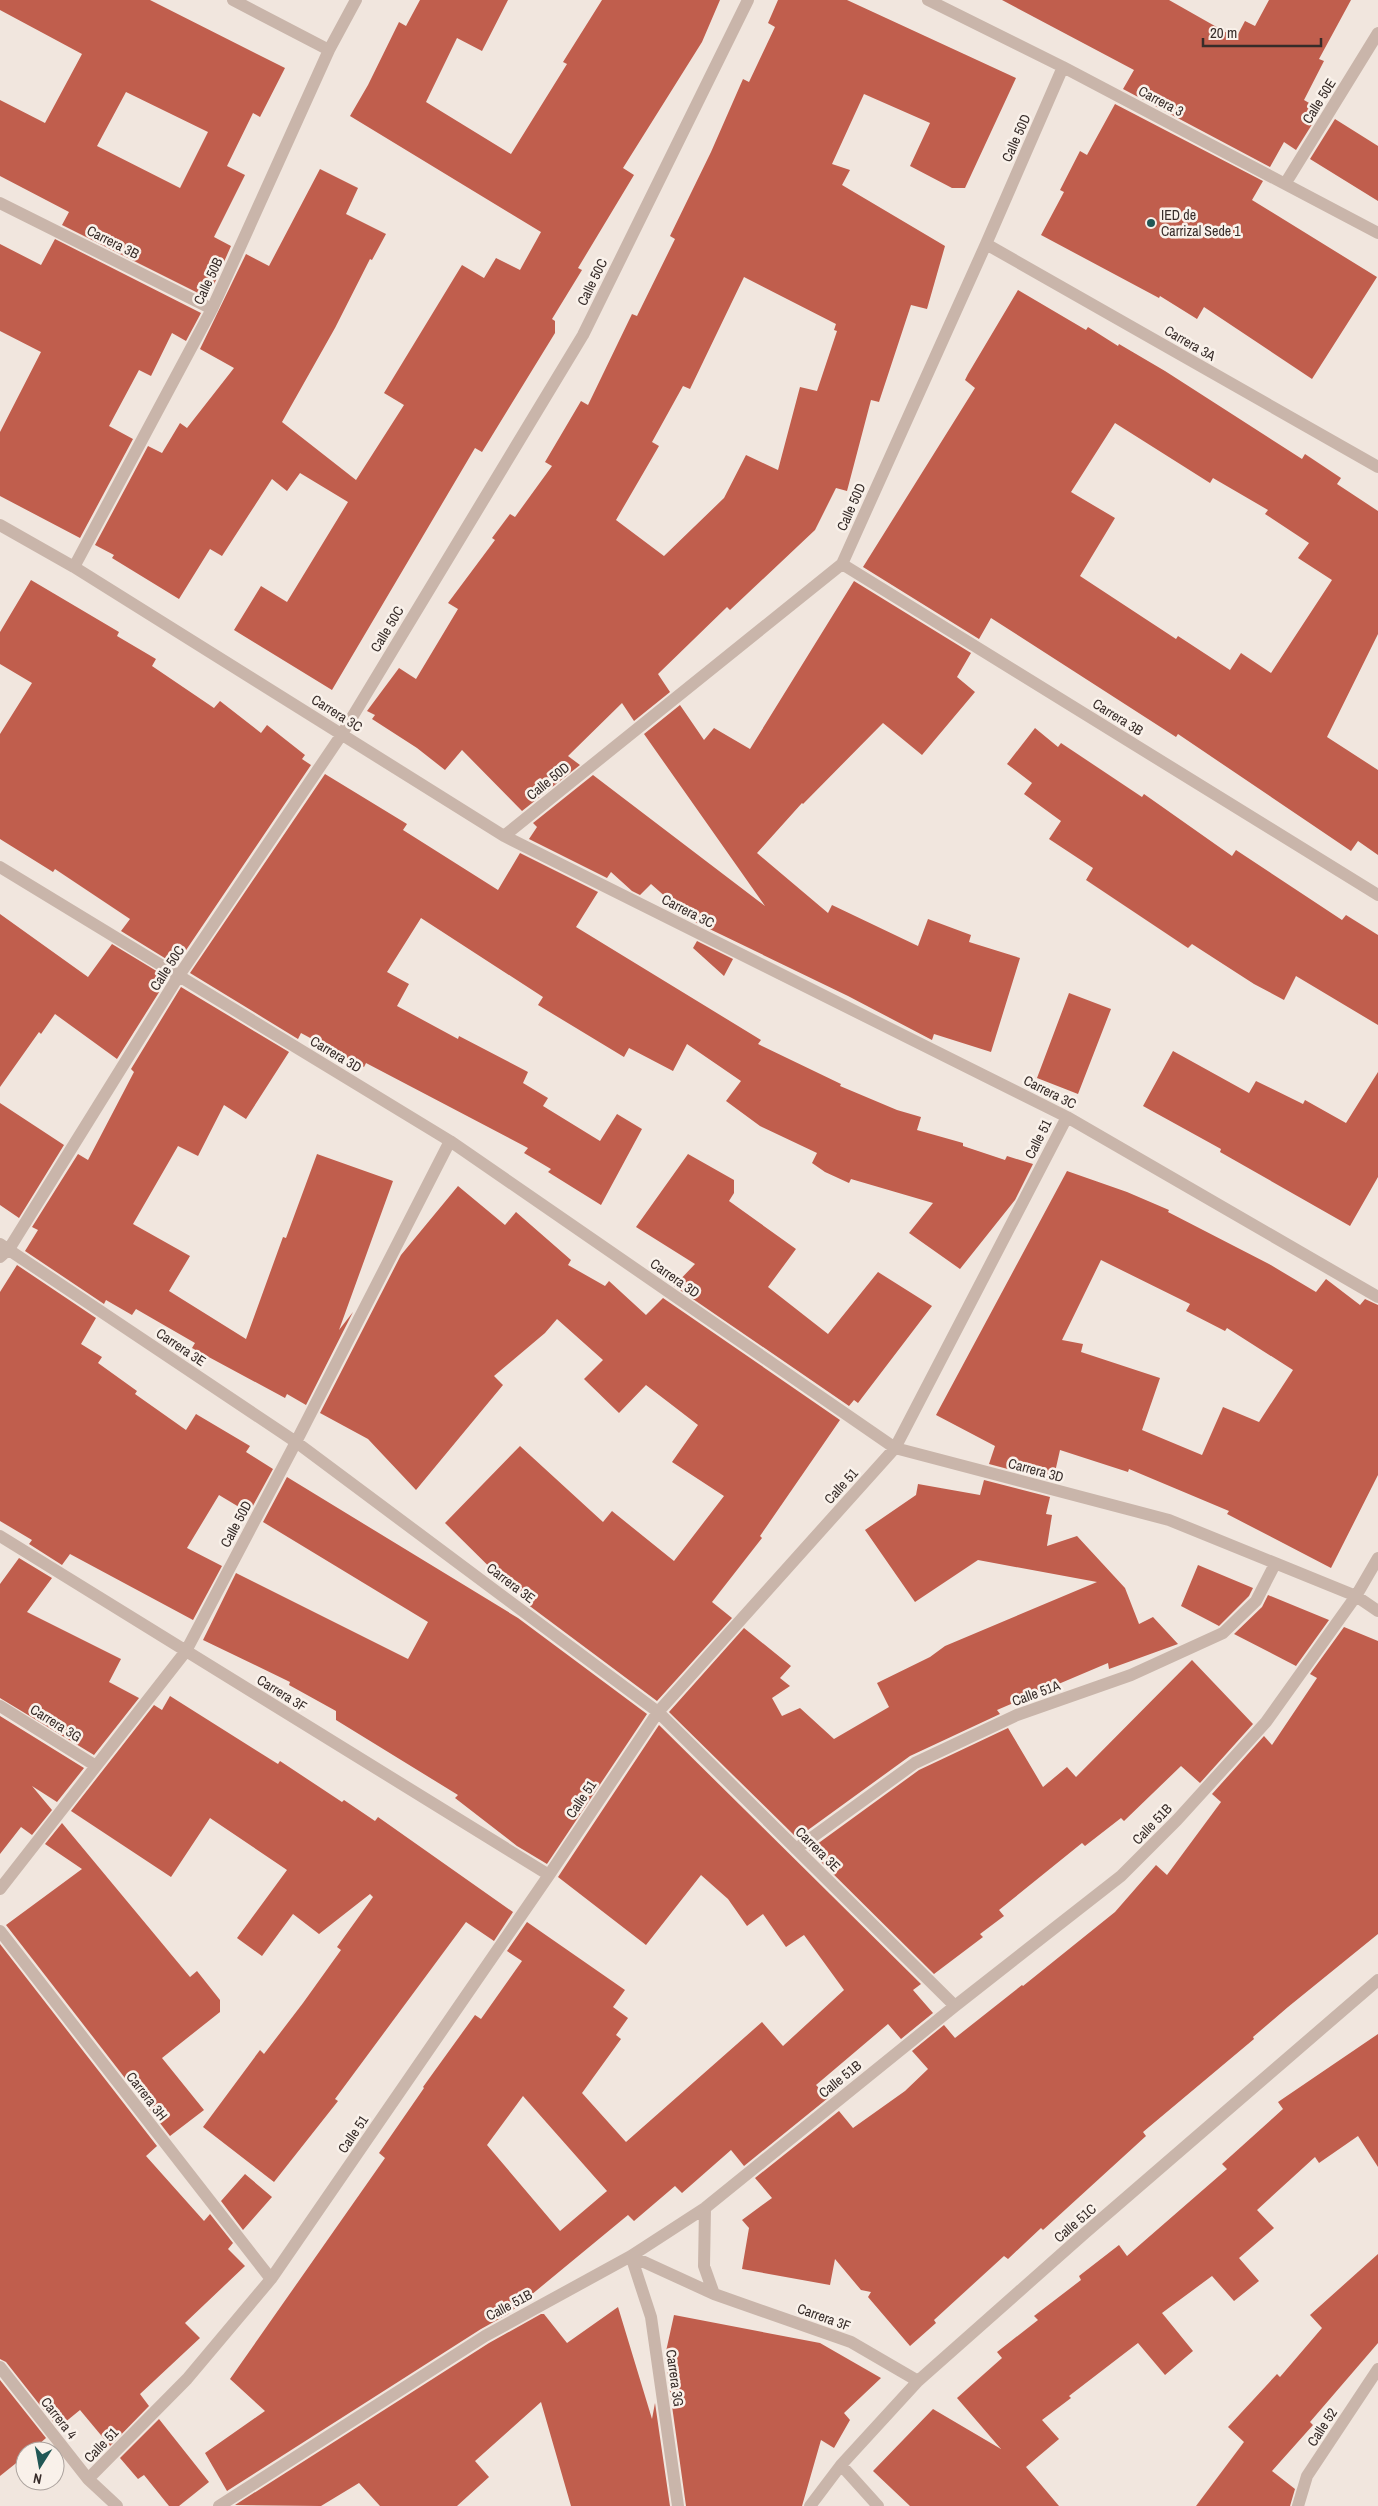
<svg xmlns="http://www.w3.org/2000/svg" width="1378" height="2506" viewBox="0 0 1378 2506" font-family="'Archivo Narrow',sans-serif">
<style>
.building{fill:#c05e4d;fill-rule:evenodd}
.lines{fill:none;stroke-linecap:round;stroke-linejoin:round}
.minor{stroke:#c9b5aa;stroke-width:12}
.poi-dot{fill:#215755;stroke:#f9f1ea;stroke-width:2}
.labels{text-anchor:middle;stroke-width:5;stroke-linejoin:round;paint-order:stroke}
.street-label{font-size:14px;fill:#372c29;stroke:#f9f1ea}
.poi-label{font-size:14px;fill:#372c29;stroke:#f9f1ea;text-anchor:start}
</style>
<rect width="100%" height="100%" fill="#f1e6de"/>
<!-- building -->
<path class="building" d="M 0,0 L 150,0 L 285,68 L 260,117 L 253,113 L 227,166 L 245,175 L 214,237 L 231,246 L 208,298 L 62,225 L 69,212 L 0,176 L 0,100 L 45,123 L 82,54 L 0,10 ZM 126,92 L 208,132 L 180,188 L 97,146 Z
M 420,0 L 508,0 L 482,51 L 457,38 L 426,102 L 511,154 L 567,64 L 563,62 L 602,0 L 720,0 L 702,42 L 623,168 L 634,175 L 578,268 L 582,270 L 552,319 L 555,321 L 555,333 L 482,452 L 475,448 L 332,690 L 234,630 L 261,586 L 287,602 L 348,502 L 300,473 L 287,491 L 272,479 L 222,556 L 210,549 L 179,599 L 112,558 L 114,555 L 95,545 L 148,446 L 162,453 L 180,423 L 187,428 L 234,368 L 200,349 L 246,254 L 269,266 L 320,169 L 358,188 L 346,214 L 386,234 L 372,260 L 370,259 L 335,328 L 282,422 L 356,480 L 404,405 L 384,393 L 462,265 L 484,278 L 496,258 L 520,270 L 541,232 L 350,116 L 368,85 L 399,22 L 406,26 Z
M 778,0 L 847,0 L 1016,78 L 965,188 L 952,188 L 910,166 L 930,123 L 864,94 L 832,164 L 850,170 L 842,185 L 945,246 L 927,309 L 911,305 L 879,402 L 871,400 L 847,491 L 836,488 L 815,530 L 730,610 L 727,607 L 658,674 L 670,692 L 634,721 L 622,703 L 568,756 L 580,765 L 522,811 L 462,750 L 445,770 L 417,748 L 372,719 L 375,715 L 367,711 L 399,668 L 416,679 L 458,609 L 448,603 L 495,540 L 492,538 L 510,514 L 515,517 L 552,466 L 545,462 L 581,401 L 588,405 L 632,314 L 637,316 L 675,239 L 670,236 L 711,152 L 743,79 L 749,82 L 775,27 L 768,23 ZM 744,277 L 836,324 L 834,330 L 837,331 L 817,391 L 800,387 L 778,470 L 746,455 L 724,498 L 664,556 L 616,520 L 659,446 L 652,442 L 683,386 L 690,389 Z
M 1002,0 L 1169,0 L 1236,38 L 1245,21 L 1255,26 L 1269,0 L 1351,0 L 1319,59 L 1324,61 L 1304,100 L 1321,110 L 1296,150 L 1284,142 L 1270,167 L 1123,89 L 1134,70 Z
M 1115,104 L 1263,181 L 1252,200 L 1377,277 L 1312,379 L 1204,307 L 1197,319 L 1160,296 L 1159,298 L 1041,235 L 1064,192 L 1060,190 L 1080,151 L 1087,155 Z
M 1335,119 L 1378,146 L 1378,201 L 1310,159 Z
M 55,239 L 201,313 L 186,341 L 172,333 L 151,376 L 139,370 L 109,426 L 133,439 L 80,538 L 0,496 L 0,432 L 41,352 L 0,331 L 0,244 L 41,265 Z
M 1018,290 L 1086,330 L 1088,327 L 1118,346 L 1119,344 L 1165,371 L 1302,459 L 1305,454 L 1341,478 L 1337,484 L 1378,511 L 1378,634 L 1327,737 L 1378,770 L 1378,855 L 1358,841 L 1351,851 L 1178,734 L 1176,737 L 991,618 L 979,639 L 863,567 L 975,388 L 965,380 L 968,374 ZM 1115,423 L 1210,483 L 1213,478 L 1268,510 L 1265,514 L 1309,543 L 1298,558 L 1332,580 L 1271,673 L 1241,653 L 1230,670 L 1178,636 L 1176,639 L 1080,576 L 1115,518 L 1071,492 Z
M 31,580 L 119,632 L 117,636 L 156,659 L 152,666 L 214,708 L 220,701 L 261,733 L 267,725 L 305,755 L 302,759 L 311,765 L 176,965 L 121,931 L 130,919 L 55,869 L 53,872 L 0,839 L 0,734 L 32,683 L 0,664 L 0,632 Z
M 854,581 L 971,653 L 957,677 L 975,692 L 922,755 L 883,723 L 803,804 L 802,803 L 757,853 L 828,913 L 832,905 L 918,946 L 928,919 L 971,935 L 969,942 L 1020,958 L 991,1052 L 934,1034 L 932,1040 L 848,996 L 693,921 L 651,884 L 640,895 L 632,891 L 611,872 L 607,878 L 529,839 L 537,827 L 533,823 L 593,775 L 765,906 L 644,734 L 680,705 L 704,740 L 714,728 L 750,749 Z
M 1035,728 L 1058,747 L 1061,743 L 1142,797 L 1144,794 L 1232,856 L 1236,850 L 1342,920 L 1346,915 L 1378,935 L 1378,1025 L 1296,976 L 1284,1000 L 1254,984 L 1192,944 L 1188,948 L 1086,880 L 1093,868 L 1049,839 L 1061,821 L 1024,794 L 1032,783 L 1007,764 Z
M 325,774 L 407,824 L 403,830 L 498,890 L 520,853 L 598,892 L 576,927 L 761,1040 L 758,1044 L 841,1084 L 840,1086 L 897,1110 L 921,1117 L 917,1130 L 963,1143 L 963,1146 L 1005,1160 L 1007,1156 L 1033,1164 L 1015,1200 L 960,1269 L 909,1233 L 933,1203 L 851,1179 L 849,1183 L 825,1172 L 812,1163 L 817,1153 L 760,1126 L 726,1101 L 741,1081 L 687,1044 L 673,1071 L 629,1048 L 624,1057 L 538,1005 L 543,997 L 421,918 L 387,972 L 409,984 L 397,1006 L 458,1039 L 459,1036 L 528,1072 L 523,1083 L 548,1098 L 543,1106 L 600,1141 L 617,1114 L 642,1129 L 601,1205 L 548,1172 L 551,1169 L 524,1153 L 528,1148 L 366,1063 L 364,1067 L 301,1033 L 298,1039 L 190,973 Z
M 0,914 L 88,977 L 112,944 L 168,978 L 117,1059 L 55,1014 L 41,1034 L 39,1032 L 0,1087 Z
M 697,941 L 733,959 L 724,976 L 693,948 Z
M 181,987 L 289,1052 L 246,1119 L 224,1105 L 198,1156 L 178,1146 L 133,1224 L 190,1256 L 169,1291 L 246,1339 L 283,1237 L 286,1238 L 317,1154 L 393,1181 L 339,1330 L 353,1312 L 306,1405 L 287,1394 L 285,1398 L 192,1348 L 195,1343 L 136,1309 L 132,1315 L 106,1300 L 104,1304 L 25,1251 L 38,1230 L 32,1227 L 78,1154 L 88,1160 L 134,1072 L 131,1069 Z
M 1069,993 L 1111,1009 L 1078,1094 L 1037,1078 Z
M 1173,1051 L 1249,1093 L 1256,1081 L 1303,1104 L 1305,1100 L 1346,1123 L 1378,1072 L 1378,1177 L 1350,1226 L 1220,1152 L 1221,1149 L 1143,1106 Z
M 0,1103 L 64,1145 L 19,1218 L 0,1205 Z
M 688,1154 L 734,1180 L 734,1193 L 729,1201 L 796,1249 L 768,1287 L 828,1334 L 878,1272 L 932,1306 L 858,1403 L 854,1400 L 849,1406 L 674,1286 L 695,1264 L 636,1227 Z
M 1067,1171 L 1127,1192 L 1169,1210 L 1168,1212 L 1269,1264 L 1316,1292 L 1326,1279 L 1360,1305 L 1365,1299 L 1378,1305 L 1378,1475 L 1331,1568 L 1227,1514 L 1229,1511 L 1129,1469 L 1128,1472 L 1060,1450 L 1053,1481 L 989,1464 L 995,1446 L 936,1415 ZM 1101,1260 L 1190,1304 L 1186,1311 L 1225,1331 L 1227,1328 L 1293,1370 L 1259,1422 L 1223,1407 L 1202,1455 L 1142,1430 L 1160,1378 L 1081,1352 L 1083,1344 L 1062,1340 Z
M 458,1186 L 505,1225 L 516,1212 L 571,1260 L 568,1265 L 605,1286 L 609,1281 L 646,1315 L 663,1298 L 840,1420 L 760,1536 L 762,1538 L 712,1602 L 732,1618 L 657,1701 L 527,1604 L 445,1523 L 520,1446 L 603,1522 L 612,1511 L 674,1561 L 724,1496 L 672,1462 L 698,1425 L 646,1385 L 619,1413 L 584,1379 L 603,1360 L 557,1319 L 545,1333 L 494,1376 L 503,1385 L 416,1490 L 368,1439 L 320,1413 L 401,1255 Z
M 17,1265 L 96,1318 L 81,1344 L 102,1357 L 98,1363 L 137,1391 L 135,1394 L 186,1430 L 196,1414 L 250,1446 L 246,1452 L 273,1469 L 249,1513 L 219,1495 L 187,1548 L 222,1566 L 193,1620 L 70,1554 L 62,1565 L 29,1544 L 32,1540 L 0,1521 L 0,1292 Z
M 287,1477 L 518,1618 L 647,1714 L 547,1864 L 517,1846 L 455,1798 L 458,1795 L 336,1720 L 336,1711 L 289,1685 L 290,1682 L 203,1640 L 236,1573 L 408,1659 L 428,1622 L 263,1522 Z
M 984,1480 L 1050,1497 L 1046,1514 L 1052,1515 L 1047,1546 L 1077,1536 L 1125,1588 L 1139,1624 L 1153,1617 L 1178,1644 L 1109,1669 L 1108,1663 L 997,1710 L 1000,1714 L 910,1756 L 797,1838 L 669,1712 L 744,1628 L 791,1666 L 780,1678 L 790,1686 L 772,1698 L 782,1716 L 800,1708 L 834,1739 L 889,1707 L 877,1683 L 930,1657 L 945,1646 L 1097,1582 L 978,1560 L 915,1602 L 865,1530 L 916,1495 L 918,1484 L 980,1495 Z
M 19,1558 L 52,1578 L 27,1612 L 121,1659 L 109,1682 L 139,1698 L 94,1755 L 0,1698 L 0,1584 Z
M 1198,1565 L 1253,1588 L 1249,1596 L 1219,1626 L 1181,1606 Z
M 1268,1595 L 1329,1620 L 1296,1666 L 1234,1634 L 1262,1607 Z
M 1344,1627 L 1378,1641 L 1378,1934 L 1288,2007 L 1253,2037 L 1254,2039 L 1143,2132 L 1146,2136 L 1043,2230 L 1041,2228 L 1008,2259 L 1004,2256 L 934,2320 L 936,2323 L 910,2346 L 868,2297 L 871,2292 L 861,2290 L 835,2259 L 830,2285 L 742,2269 L 749,2228 L 742,2220 L 772,2198 L 755,2178 L 839,2111 L 853,2128 L 905,2091 L 928,2069 L 912,2051 L 944,2025 L 955,2038 L 1022,1985 L 1023,1986 L 1115,1912 L 1156,1865 L 1167,1875 L 1221,1802 L 1212,1794 L 1264,1736 L 1272,1745 L 1317,1678 L 1310,1674 Z
M 1192,1660 L 1253,1724 L 1200,1783 L 1181,1766 L 1124,1821 L 1121,1818 L 1085,1846 L 1082,1843 L 999,1910 L 1004,1916 L 980,1934 L 983,1937 L 934,1974 L 809,1850 L 919,1770 L 1008,1728 L 1043,1787 L 1067,1767 L 1076,1777 Z
M 170,1696 L 278,1764 L 280,1761 L 342,1802 L 344,1800 L 375,1821 L 378,1817 L 513,1912 L 494,1941 L 466,1922 L 335,2099 L 338,2101 L 274,2182 L 203,2127 L 260,2050 L 264,2054 L 303,2003 L 341,1950 L 337,1947 L 373,1897 L 370,1894 L 319,1934 L 293,1914 L 262,1956 L 237,1938 L 287,1870 L 210,1818 L 171,1877 L 71,1811 L 154,1705 L 162,1710 Z
M 0,1716 L 84,1768 L 57,1802 L 32,1786 L 52,1810 L 32,1835 L 21,1827 L 0,1854 Z
M 659,1725 L 921,1984 L 913,1990 L 933,2013 L 901,2039 L 888,2024 L 816,2085 L 828,2098 L 744,2166 L 731,2150 L 682,2193 L 675,2186 L 634,2221 L 628,2215 L 508,2314 L 481,2329 L 227,2491 L 205,2453 L 265,2411 L 230,2379 L 385,2158 L 379,2153 L 424,2088 L 423,2087 L 475,2015 L 481,2019 L 522,1961 L 507,1951 L 527,1922 L 625,1990 L 613,2007 L 628,2018 L 616,2035 L 621,2039 L 582,2093 L 626,2142 L 762,2022 L 783,2046 L 844,1990 L 804,1935 L 786,1947 L 763,1914 L 747,1926 L 728,1899 L 701,1875 L 646,1945 L 558,1877 ZM 523,2096 L 607,2191 L 560,2231 L 487,2145 Z
M 62,1823 L 190,1977 L 197,1971 L 220,2000 L 220,2012 L 162,2058 L 204,2110 L 170,2136 L 6,1925 L 82,1869 L 45,1844 Z
M 0,1944 L 157,2146 L 146,2156 L 204,2221 L 210,2214 L 233,2243 L 228,2249 L 245,2266 L 185,2323 L 200,2338 L 140,2394 L 149,2406 L 110,2446 L 80,2410 L 58,2428 L 6,2362 L 0,2359 Z
M 1378,2034 L 1378,2167 L 1358,2136 L 1319,2163 L 1315,2157 L 1257,2210 L 1274,2228 L 1239,2258 L 1259,2281 L 1234,2301 L 1212,2276 L 1162,2313 L 1193,2351 L 1165,2375 L 1138,2343 L 1069,2396 L 1071,2398 L 1042,2420 L 1059,2439 L 1026,2467 L 1059,2506 L 910,2506 L 873,2471 L 933,2409 L 1001,2449 L 957,2398 L 1002,2358 L 997,2352 L 1038,2320 L 1034,2316 L 1081,2280 L 1079,2276 L 1119,2245 L 1127,2256 L 1227,2169 L 1222,2164 L 1283,2109 L 1278,2102 Z
M 245,2174 L 272,2197 L 243,2230 L 221,2201 Z
M 1378,2254 L 1378,2343 L 1310,2422 L 1313,2425 L 1272,2471 L 1295,2489 L 1290,2506 L 1196,2506 L 1244,2442 L 1228,2427 L 1277,2374 L 1280,2377 L 1322,2328 L 1310,2315 Z
M 618,2307 L 652,2419 L 655,2403 L 670,2506 L 571,2506 L 541,2402 L 475,2461 L 489,2477 L 457,2506 L 380,2506 L 359,2483 L 321,2506 L 235,2505 L 489,2343 L 541,2314 L 544,2314 L 567,2343 Z
M 674,2315 L 820,2343 L 881,2378 L 844,2413 L 850,2420 L 834,2448 L 821,2440 L 802,2506 L 686,2506 L 665,2356 Z
M 0,2380 L 46,2438 L 31,2451 L 25,2451 L 25,2456 L 0,2476 Z
M 159,2419 L 209,2482 L 179,2506 L 169,2506 L 144,2475 L 138,2479 L 120,2458 Z"/>
<g class="lines">
<!-- minor -->
<path class="minor" d="M 233,0 L 329,50
M 928,0 L 1063,67 L 1378,233
M 1285,184 L 1378,33
M 0,203 L 212,309
M 986,244 L 1378,467
M 0,525 L 74,567 L 504,836 L 1067,1117 L 1378,1297
M 842,564 L 1378,895
M 74,567 L 212,309 L 329,50 L 356,0
M 504,836 L 842,564 L 986,244 L 1063,67
M 0,867 L 450,1141 L 895,1448 L 1169,1520 L 1356,1596 L 1378,1611
M 0,1244 L 296,1442 L 658,1712 L 955,2006
M 0,1257 L 9,1249 L 178,977 L 342,734 L 583,335 L 748,0
M 0,1536 L 549,1875
M 0,1706 L 96,1766
M 796,1849 L 915,1763 L 1017,1715 L 1131,1675 L 1223,1633 L 1256,1601 L 1275,1564
M 0,1889 L 186,1651 L 296,1442 L 450,1141
M 0,1931 L 271,2279
M 705,2208 L 704,2266 L 714,2294 L 851,2342 L 918,2381
M 631,2256 L 651,2317 L 678,2506
M 631,2256 L 714,2294
M 0,2367 L 88,2479 L 117,2506
M 841,2465 L 878,2506
M 88,2479 L 187,2379 L 271,2279 L 549,1875 L 658,1712 L 895,1448 L 1067,1117
M 219,2506 L 485,2336 L 631,2256 L 705,2208 L 955,2006 L 1121,1876 L 1177,1820 L 1266,1722 L 1356,1596 L 1378,1558
M 810,2506 L 841,2465 L 918,2381 L 1085,2233 L 1378,1980
M 1298,2506 L 1307,2476 L 1378,2369"/>
</g>
<!-- markers -->
<circle class="poi-dot" cx="1151" cy="223" r="5"/>
<g class="labels">
<!-- street labels -->
<g class="street-label">
<text transform="translate(1161 101) rotate(28)" y="5">Carrera 3</text>
<text transform="translate(1319 101) rotate(-58)" y="5">Calle 50E</text>
<text transform="translate(1016 138) rotate(-66)" y="5">Calle 50D</text>
<text transform="translate(113 242) rotate(27)" y="5">Carrera 3B</text>
<text transform="translate(208 281) rotate(-65)" y="5">Calle 50B</text>
<text transform="translate(592 282) rotate(-64)" y="5">Calle 50C</text>
<text transform="translate(1190 343) rotate(30)" y="5">Carrera 3A</text>
<text transform="translate(851 507) rotate(-66)" y="5">Calle 50D</text>
<text transform="translate(387 629) rotate(-59)" y="5">Calle 50C</text>
<text transform="translate(337 713) rotate(32)" y="5">Carrera 3C</text>
<text transform="translate(1118 717) rotate(32)" y="5">Carrera 3B</text>
<text transform="translate(548 781) rotate(-39)" y="5">Calle 50D</text>
<text transform="translate(688 911) rotate(27)" y="5">Carrera 3C</text>
<text transform="translate(167 968) rotate(-57)" y="5">Calle 50C</text>
<text transform="translate(336 1054) rotate(31)" y="5">Carrera 3D</text>
<text transform="translate(1050 1092) rotate(27)" y="5">Carrera 3C</text>
<text transform="translate(1038 1139) rotate(-63)" y="5">Calle 51</text>
<text transform="translate(675 1278) rotate(35)" y="5">Carrera 3D</text>
<text transform="translate(181 1347) rotate(34)" y="5">Carrera 3E</text>
<text transform="translate(1036 1470) rotate(15)" y="5">Carrera 3D</text>
<text transform="translate(841 1486) rotate(-48)" y="5">Calle 51</text>
<text transform="translate(236 1524) rotate(-62)" y="5">Calle 50D</text>
<text transform="translate(511 1583) rotate(37)" y="5">Carrera 3E</text>
<text transform="translate(282 1693) rotate(32)" y="5">Carrera 3F</text>
<text transform="translate(1036 1693) rotate(-20)" y="5">Calle 51A</text>
<text transform="translate(56 1723) rotate(32)" y="5">Carrera 3G</text>
<text transform="translate(581 1799) rotate(-56)" y="5">Calle 51</text>
<text transform="translate(1152 1824) rotate(-46)" y="5">Calle 51B</text>
<text transform="translate(818 1849) rotate(45)" y="5">Carrera 3E</text>
<text transform="translate(840 2079) rotate(-39)" y="5">Calle 51B</text>
<text transform="translate(147 2096) rotate(52)" y="5">Carrera 3H</text>
<text transform="translate(353 2134) rotate(-56)" y="5">Calle 51</text>
<text transform="translate(1075 2223) rotate(-41)" y="5">Calle 51C</text>
<text transform="translate(509 2305) rotate(-28)" y="5">Calle 51B</text>
<text transform="translate(824 2317) rotate(20)" y="5">Carrera 3F</text>
<text transform="translate(675 2378) rotate(82)" y="5">Carrera 3G</text>
<text transform="translate(59 2418) rotate(52)" y="5">Carrera 4</text>
<text transform="translate(1322 2427) rotate(-57)" y="5">Calle 52</text>
<text transform="translate(101 2445) rotate(-46)" y="5">Calle 51</text>
</g>
<!-- poi labels -->
<g class="poi-label">
<text x="1161" y="220">IED de<tspan x="1161" dy="16">Carrizal Sede 1</tspan></text>
</g>
</g>
<!-- north arrow -->
<g transform="translate(40 2466) rotate(191)"><circle r="24" fill="#f9f1ea" stroke="#aba29d"/>
<path d="M0-4L9 19L0 12L-9 19Z" fill="#215755"/>
<text y="-8" font-size="14" font-weight="bold" text-anchor="middle" fill="#372c29">N</text>
</g>
<!-- scale -->
<path d="M1203 38v8h118v-8" fill="none" stroke="#372c29" stroke-width="2.5"/>
<text x="1210" y="38" font-size="15" fill="#372c29" stroke="#f9f1ea" stroke-width="4" paint-order="stroke">20 m</text>
</svg>
